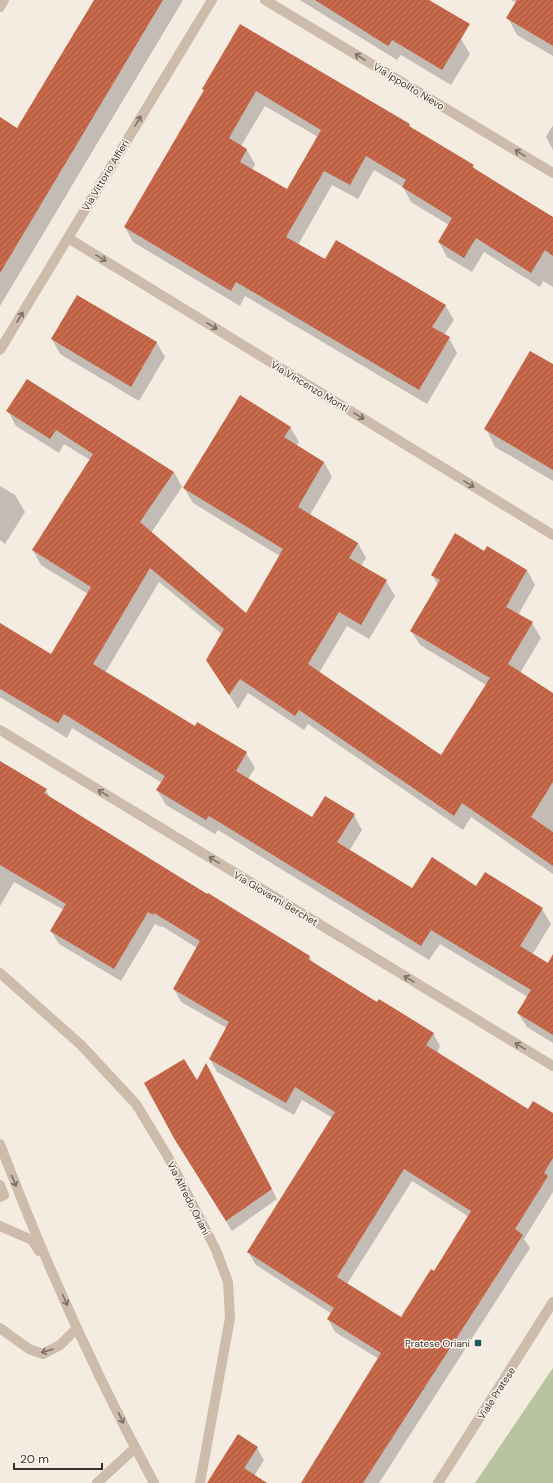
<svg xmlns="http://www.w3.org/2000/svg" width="553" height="1483" viewBox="0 0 553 1483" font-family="'DM Sans',sans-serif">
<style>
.garden{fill:#b8c4a0}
.shadow{fill:#0003;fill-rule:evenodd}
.building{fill:url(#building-hatch);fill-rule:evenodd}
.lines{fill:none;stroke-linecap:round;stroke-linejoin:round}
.service{stroke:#cdbbac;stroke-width:10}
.pedestrian{stroke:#cdbbac;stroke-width:10}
.minor{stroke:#cdbbac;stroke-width:10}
.tertiary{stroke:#cdbbac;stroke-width:10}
.oneway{stroke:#7d6f65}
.poi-dot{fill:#1f5a5e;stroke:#fbf5ee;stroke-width:1.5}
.labels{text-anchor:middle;stroke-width:3;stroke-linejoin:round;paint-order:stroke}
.street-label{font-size:10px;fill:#3b302b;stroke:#fbf5ee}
.poi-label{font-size:10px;fill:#3b302b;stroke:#fbf5ee;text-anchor:end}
</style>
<defs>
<pattern id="building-hatch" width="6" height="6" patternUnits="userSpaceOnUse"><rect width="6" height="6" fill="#c8694b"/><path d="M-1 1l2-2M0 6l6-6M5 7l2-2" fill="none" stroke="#a4573f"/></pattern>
</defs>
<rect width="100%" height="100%" fill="#f4ebe1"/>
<!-- garden -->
<path class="garden" d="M 553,1368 L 553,1483 L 475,1483 Z"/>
<!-- shadow -->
<path class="shadow" d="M 95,0 L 183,0 L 0,306 L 0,118 L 18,129 Z
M 300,0 L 425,0 L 461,39 L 470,54 L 451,85 L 401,55 L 397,60 Z
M 511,0 L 553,0 L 553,56 L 517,35 L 508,18 L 516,3 Z
M 240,26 L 409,125 L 411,128 L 473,166 L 476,170 L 553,218 L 553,287 L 543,281 L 540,287 L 484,252 L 472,272 L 447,257 L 439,242 L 449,225 L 411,202 L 403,187 L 374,170 L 358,199 L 332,185 L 298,245 L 325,260 L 445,305 L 454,320 L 444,335 L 449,338 L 457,353 L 427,404 L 245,296 L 240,306 L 133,242 L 125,227 L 205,91 L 203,89 ZM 265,106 L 318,137 L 287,190 L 252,170 L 255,164 L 247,150 L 241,146 Z
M 553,125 L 553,150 L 546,137 Z
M 78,296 L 157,343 L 165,357 L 139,401 L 60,354 L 52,339 Z
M 553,365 L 553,481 L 495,447 L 486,429 Z
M 8,411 L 174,472 L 182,487 L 151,533 L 246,614 L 280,556 L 193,503 L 184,488 L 290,427 L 299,442 L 296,446 L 324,462 L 332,477 L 310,515 L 358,543 L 366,558 L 361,566 L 386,581 L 395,596 L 369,639 L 347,626 L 319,673 L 441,756 L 486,685 L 420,645 L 411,631 L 438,585 L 432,575 L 484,552 L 527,570 L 535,585 L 518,615 L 532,623 L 541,638 L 520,673 L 553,694 L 553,874 L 471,817 L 463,830 L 308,724 L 304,730 L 248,693 L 238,709 L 207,660 L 222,634 L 159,582 L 105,673 L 196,727 L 246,753 L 255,768 L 248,779 L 312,818 L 354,815 L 362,830 L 349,851 L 413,890 L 477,887 L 485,874 L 542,909 L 551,924 L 532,955 L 553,968 L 553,1043 L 527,1027 L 518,1013 L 528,997 L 440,944 L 429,960 L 218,830 L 215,834 L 166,805 L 157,790 L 162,783 L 72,728 L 67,738 L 0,697 L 0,625 L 51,655 L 88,594 L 41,565 L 33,550 L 90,460 L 64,444 L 59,453 L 16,426 Z
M 0,486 L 15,495 L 25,512 L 5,544 L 0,540 Z
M 0,762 L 46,790 L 50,798 L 309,956 L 313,963 L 377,1004 L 433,1033 L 440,1046 L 437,1053 L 528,1111 L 553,1114 L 553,1192 L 524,1239 L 530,1248 L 379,1483 L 302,1483 L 379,1359 L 335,1332 L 328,1319 L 332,1314 L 256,1265 L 248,1252 L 333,1118 L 302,1100 L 294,1115 L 217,1072 L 210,1059 L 227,1028 L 181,1002 L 174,989 L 197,948 L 162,926 L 161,927 L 155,924 L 121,981 L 59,944 L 51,931 L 64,910 L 14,882 L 0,906 ZM 412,1181 L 469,1217 L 434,1272 L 401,1318 L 347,1284 Z
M 212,1075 L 277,1199 L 232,1231 L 197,1174 L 197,1082 Z
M 238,1435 L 257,1448 L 264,1460 L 254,1476 L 265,1483 L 211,1483 L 209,1480 Z"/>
<!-- building -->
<path class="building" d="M 94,0 L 163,0 L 0,273 L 0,117 L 17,128 Z
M 315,0 L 429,0 L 470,24 L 442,70 L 392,40 L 388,46 Z
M 517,0 L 553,0 L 553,46 L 506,18 Z
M 240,24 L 410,124 L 409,126 L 474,165 L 472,167 L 553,217 L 553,256 L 545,250 L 531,273 L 476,238 L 464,258 L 438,242 L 452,218 L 402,187 L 406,180 L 366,156 L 350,185 L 324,171 L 286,237 L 325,259 L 336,240 L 446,305 L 432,327 L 450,337 L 419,390 L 236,282 L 231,291 L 124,227 L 204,90 L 202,89 ZM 256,91 L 321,130 L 287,189 L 240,162 L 247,149 L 229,138 Z
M 77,295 L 157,342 L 131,387 L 51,339 Z
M 530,351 L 553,364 L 553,470 L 484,429 Z
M 27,379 L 174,472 L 140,522 L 246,613 L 283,549 L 183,488 L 240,395 L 291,427 L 284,437 L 324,462 L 298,507 L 358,543 L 349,558 L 387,580 L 361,625 L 339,612 L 308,664 L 441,755 L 490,678 L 410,631 L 440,580 L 431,575 L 455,533 L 484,551 L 487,546 L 527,570 L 506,607 L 533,622 L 508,664 L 553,693 L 553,782 L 531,817 L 553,832 L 553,866 L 462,803 L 454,816 L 299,710 L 295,716 L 240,679 L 229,695 L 206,660 L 224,629 L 150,568 L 93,664 L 195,726 L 197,722 L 247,752 L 236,771 L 312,817 L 325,796 L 355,814 L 337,842 L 412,888 L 432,857 L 476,886 L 485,872 L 543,908 L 520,946 L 548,963 L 553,954 L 553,1035 L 517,1013 L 531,990 L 431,930 L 421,946 L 209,816 L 206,820 L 156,790 L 165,776 L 64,714 L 58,723 L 0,689 L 0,623 L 51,654 L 91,587 L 32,550 L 93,454 L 56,430 L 50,439 L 6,411 Z
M 0,761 L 47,789 L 44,793 L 207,894 L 208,893 L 310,956 L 308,959 L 377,1002 L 379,999 L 434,1033 L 426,1045 L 528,1109 L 533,1101 L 553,1113 L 553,1158 L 544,1173 L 548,1176 L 515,1229 L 523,1235 L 363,1483 L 301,1483 L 381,1353 L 327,1319 L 334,1308 L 247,1252 L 335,1112 L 295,1087 L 286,1103 L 209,1059 L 229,1022 L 173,989 L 200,941 L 154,913 L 153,915 L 148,912 L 114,969 L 50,931 L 66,904 L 0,865 ZM 404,1169 L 471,1211 L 434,1271 L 431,1269 L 401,1317 L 337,1277 Z
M 184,1059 L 197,1080 L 206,1063 L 272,1189 L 226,1221 L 175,1140 L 144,1083 Z
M 238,1434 L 258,1447 L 244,1468 L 267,1483 L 207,1483 Z"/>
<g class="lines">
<!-- service -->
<path class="service" d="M 0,7 L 4,0
M 0,1328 L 29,1349 L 43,1354 L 60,1345 L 77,1328
M 97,1483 L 135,1448"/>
<!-- pedestrian -->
<path class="pedestrian" d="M 0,1185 L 4,1195 L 0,1197"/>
<!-- minor -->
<path class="minor" d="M 265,0 L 553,173
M 68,238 L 553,535
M 0,350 L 212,0
M 0,730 L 553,1066
M 0,973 L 81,1045 L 136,1104 L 167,1155 L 216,1250 L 228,1282 L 230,1318 L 200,1483
M 0,1144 C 44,1260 95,1374 154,1483
M 0,1226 L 32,1240 L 39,1251"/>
<!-- tertiary -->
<path class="tertiary" d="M 438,1483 L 553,1302"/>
</g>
<!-- one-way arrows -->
<defs><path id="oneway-shaft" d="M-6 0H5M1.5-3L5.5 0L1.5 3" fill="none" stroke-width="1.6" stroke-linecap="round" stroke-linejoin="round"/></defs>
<g class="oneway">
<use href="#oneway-shaft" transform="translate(360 57) rotate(-149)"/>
<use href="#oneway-shaft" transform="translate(138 121) rotate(-59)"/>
<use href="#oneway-shaft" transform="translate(520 153) rotate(-149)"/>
<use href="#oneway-shaft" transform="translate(101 258) rotate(31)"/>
<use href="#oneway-shaft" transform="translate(20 317) rotate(-59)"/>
<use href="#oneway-shaft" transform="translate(212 326) rotate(31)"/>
<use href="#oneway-shaft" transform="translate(359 416) rotate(31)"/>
<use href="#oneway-shaft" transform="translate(469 484) rotate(31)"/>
<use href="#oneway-shaft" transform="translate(103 793) rotate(-149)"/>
<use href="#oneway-shaft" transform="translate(214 860) rotate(-149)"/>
<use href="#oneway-shaft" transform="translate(409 979) rotate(-149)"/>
<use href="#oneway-shaft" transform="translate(520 1046) rotate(-149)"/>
<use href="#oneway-shaft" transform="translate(14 1181) rotate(67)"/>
<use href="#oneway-shaft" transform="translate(65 1300) rotate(66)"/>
<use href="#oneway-shaft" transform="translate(47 1351) rotate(164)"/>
<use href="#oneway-shaft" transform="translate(121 1418) rotate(64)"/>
</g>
<!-- markers -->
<rect class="poi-dot" x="474" y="1339" width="8" height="8" rx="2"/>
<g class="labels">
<!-- street labels -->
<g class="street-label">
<text transform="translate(409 86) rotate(31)" y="4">Via Ippolito Nievo</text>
<text transform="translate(105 175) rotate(-59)" y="4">Via Vittorio Alfieri</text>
<text transform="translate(310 386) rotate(31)" y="4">Via Vincenzo Monti</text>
<text transform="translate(276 898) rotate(31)" y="4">Via Giovanni Berchet</text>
<text transform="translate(189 1198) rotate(63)" y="4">Via Alfredo Oriani</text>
<text transform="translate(496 1393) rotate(-57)" y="4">Viale Pratese</text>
</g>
<!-- poi labels -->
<g class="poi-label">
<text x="470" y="1347">Pratese Oriani</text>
</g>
</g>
<!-- scale -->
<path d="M14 1463v6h88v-6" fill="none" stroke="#3b302b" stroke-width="2"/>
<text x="20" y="1463" font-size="12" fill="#3b302b" stroke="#fbf5ee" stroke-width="3" paint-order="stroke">20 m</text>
</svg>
